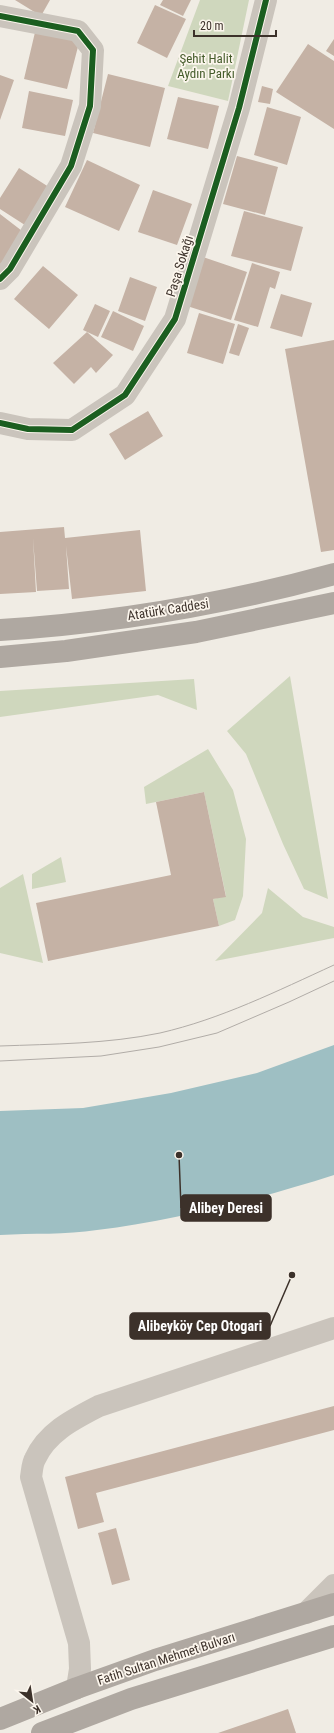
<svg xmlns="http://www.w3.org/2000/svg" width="334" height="1733" viewBox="0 0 334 1733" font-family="'Roboto Condensed',sans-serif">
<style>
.green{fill:#cfd7bd}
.water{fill:#9ebfc3}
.building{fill:#c5b2a5}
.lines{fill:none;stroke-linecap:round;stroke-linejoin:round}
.minor{stroke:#cac4bc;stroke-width:22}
.major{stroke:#afa8a1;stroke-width:22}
.tram{stroke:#b1aca7;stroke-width:1}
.cycleway-casing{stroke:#fcf6ed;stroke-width:8}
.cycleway{stroke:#1b5e20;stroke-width:6}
.labels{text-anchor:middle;stroke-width:3.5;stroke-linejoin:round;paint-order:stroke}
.park-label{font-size:13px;fill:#455c2b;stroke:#fcf6ed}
.street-label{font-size:13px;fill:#3c312a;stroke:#fcf6ed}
.leader{fill:none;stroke:#3c312a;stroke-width:1.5}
.callout-dot{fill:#3c312a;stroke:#fcf6ed;stroke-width:1.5}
.callout{fill:#3c312a;stroke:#3c312a;stroke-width:1.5}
.callout-label{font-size:14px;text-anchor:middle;font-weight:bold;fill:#fff}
</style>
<rect width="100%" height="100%" fill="#f0ece4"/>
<!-- green -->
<path class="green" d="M 200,0 L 249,0 L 228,101 L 168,86 Z
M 290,676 L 328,899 L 304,889 L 283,844 L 246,754 L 227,731 Z
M 194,679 L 197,710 L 158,695 L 0,717 L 0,691 Z
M 208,749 L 233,790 L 246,839 L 243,896 L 235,920 L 219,926 L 213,899 L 226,896 L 204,792 L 146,804 L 144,787 Z
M 61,857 L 66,882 L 32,889 L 32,874 Z
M 23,874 L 43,963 L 0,953 L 0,888 Z
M 268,888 L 303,917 L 334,927 L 334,938 L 215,961 L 262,913 Z"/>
<!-- water -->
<path class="water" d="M 334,1045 L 334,1175 C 259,1199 176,1220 97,1230 C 66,1235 32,1233 0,1235 L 0,1111 L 83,1108 L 171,1093 L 257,1073 Z"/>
<!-- building -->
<path class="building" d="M 15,0 L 50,0 L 41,16 Z
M 163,0 L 191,0 L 183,16 L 160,5 Z
M 155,5 L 186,19 L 167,58 L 137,43 Z
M 36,28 L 80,39 L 67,89 L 24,79 Z
M 334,39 L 334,56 L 326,51 Z
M 308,44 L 334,61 L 334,129 L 276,92 Z
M 108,74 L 165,88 L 150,147 L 93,133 Z
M 0,75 L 14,80 L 0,120 Z
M 262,86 L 273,89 L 270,104 L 258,102 Z
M 29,91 L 73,100 L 65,136 L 22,128 Z
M 178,97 L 219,106 L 208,149 L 167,139 Z
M 267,107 L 301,117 L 287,165 L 254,155 Z
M 237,156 L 278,167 L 265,215 L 223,204 Z
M 87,160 L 140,185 L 119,231 L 65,207 Z
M 19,168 L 52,189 L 28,227 L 0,209 L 0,198 Z
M 153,190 L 192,204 L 177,245 L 138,232 Z
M 244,211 L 303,227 L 291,271 L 231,256 Z
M 0,214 L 26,234 L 0,267 Z
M 203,257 L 247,272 L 231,320 L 187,306 Z
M 252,263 L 280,272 L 275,289 L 270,287 L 258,327 L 234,320 Z
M 43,266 L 78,295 L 49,329 L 14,299 Z
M 130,277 L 157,287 L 145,321 L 118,311 Z
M 281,294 L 312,303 L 302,337 L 270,328 Z
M 95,304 L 110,311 L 98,337 L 83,330 Z
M 113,311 L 144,326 L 133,351 L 101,337 Z
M 199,313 L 235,324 L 223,364 L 187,353 Z
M 238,324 L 249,328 L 239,356 L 229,353 Z
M 87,332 L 113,355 L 96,373 L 91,367 L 74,384 L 53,363 Z
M 334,340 L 334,550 L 321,552 L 285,349 Z
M 148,411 L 163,436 L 125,460 L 109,434 Z
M 64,527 L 65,538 L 140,530 L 146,591 L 72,599 L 66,546 L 69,589 L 37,591 L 33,538 L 36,592 L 0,594 L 0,532 Z
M 204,792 L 226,897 L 213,899 L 219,926 L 48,961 L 36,903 L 171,875 L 156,802 Z
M 334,1406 L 334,1430 L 96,1493 L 104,1522 L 78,1529 L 65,1477 Z
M 116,1528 L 130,1580 L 112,1585 L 98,1533 Z
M 288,1709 L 296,1733 L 218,1733 Z"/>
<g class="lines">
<!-- minor -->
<path class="minor" d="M 0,16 L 78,31 L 93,50 L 90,106 L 71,166 L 10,269 L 0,279
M 0,423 L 28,429 L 72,430 L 125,395 L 175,319 L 239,108 L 266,0
M 306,1613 L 334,1585
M 77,1688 L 80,1669 L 79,1643 L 31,1477 C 32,1472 32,1464 35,1459 C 47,1432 74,1419 99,1406 L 334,1328"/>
<!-- major -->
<path class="major" d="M 0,630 C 112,623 225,604 334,574
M 0,657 L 66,651 L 196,632 L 334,603
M 0,1719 L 77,1688 L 155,1660 L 334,1604
M 42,1733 L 131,1699 L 334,1636"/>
<!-- tram -->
<path class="tram" d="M 0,1046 C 53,1044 107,1044 160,1033 C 221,1019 277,991 334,965
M 0,1061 L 101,1056 L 159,1047 L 217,1033 L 289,1002 L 334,981"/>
<defs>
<path id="cycleway" d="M 0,16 L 78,31 L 93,50 L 90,106 L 71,166 L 10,269 L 0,279
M 0,423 L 28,429 L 72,430 L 125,395 L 175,319 L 239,108 L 266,0"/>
</defs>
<!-- cycleway casing -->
<use href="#cycleway" class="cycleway-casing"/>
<!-- cycleway -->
<use href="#cycleway" class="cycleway"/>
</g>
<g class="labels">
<!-- park labels -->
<g class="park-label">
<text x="206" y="63">Şehit Halit<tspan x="206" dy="15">Aydın Parkı</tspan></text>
</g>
<!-- street labels -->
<g class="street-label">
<text transform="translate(179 266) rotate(-73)" y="5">Paşa Sokağı</text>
<text transform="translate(168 609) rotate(-9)" y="5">Atatürk Caddesi</text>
<text transform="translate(166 1658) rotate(-18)" y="5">Fatih Sultan Mehmet Bulvarı</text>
</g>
</g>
<!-- callouts -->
<path class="leader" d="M179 1155L181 1208M292 1275L270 1326"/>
<g class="callout-dot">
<circle cx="179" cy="1155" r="4"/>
<circle cx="292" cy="1275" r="4"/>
</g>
<g class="callout">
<rect x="181" y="1195" width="90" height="26" rx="4"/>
<rect x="130" y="1313" width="140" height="26" rx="4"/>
</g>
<g class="callout-label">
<text x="226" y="1213">Alibey Deresi</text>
<text x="200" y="1331">Alibeyköy Cep Otogari</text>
</g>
<!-- north arrow -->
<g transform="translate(32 1701) rotate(150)" stroke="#fcf6ed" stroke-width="3" paint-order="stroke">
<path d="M0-3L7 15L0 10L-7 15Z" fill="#3c312a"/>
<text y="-6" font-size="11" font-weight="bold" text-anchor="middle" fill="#3c312a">K</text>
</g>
<!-- scale -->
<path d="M194 30v6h82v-6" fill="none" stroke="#3c312a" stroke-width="2"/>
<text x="200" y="30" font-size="12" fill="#3c312a" stroke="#fcf6ed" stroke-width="3" paint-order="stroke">20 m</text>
</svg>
